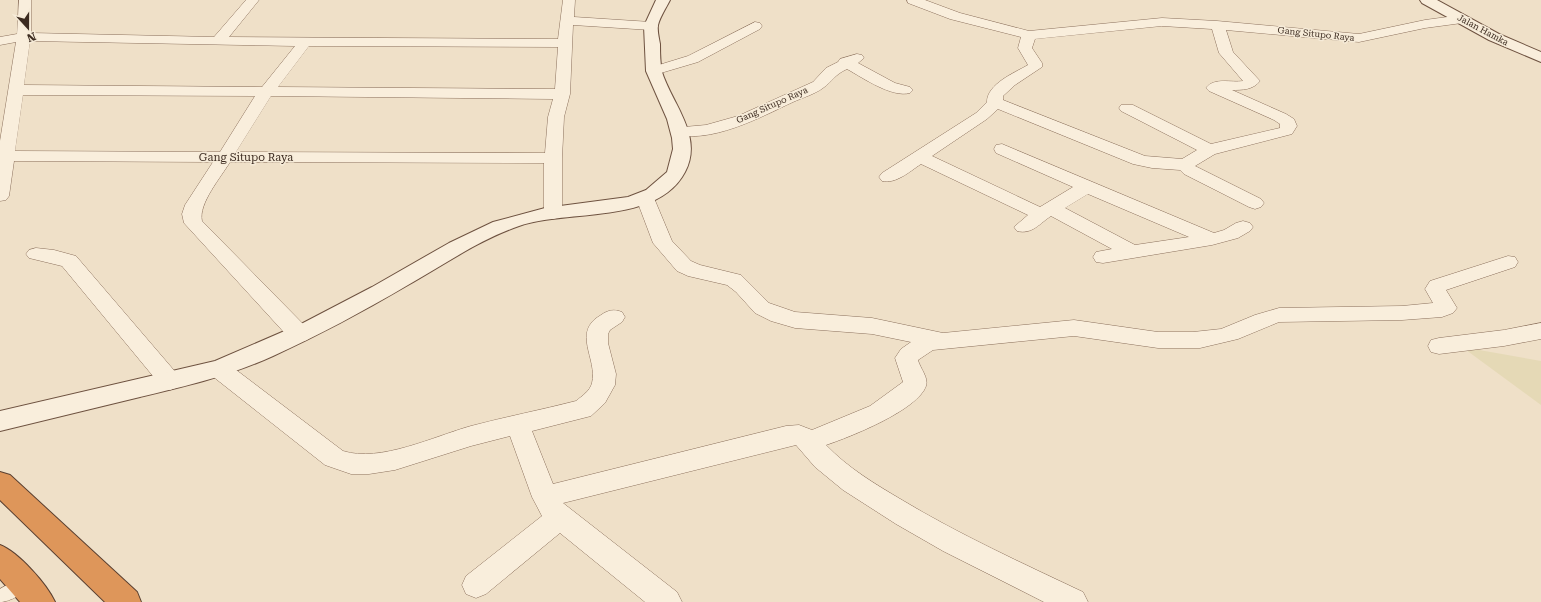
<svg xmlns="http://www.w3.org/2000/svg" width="1541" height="602" viewBox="0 0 1541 602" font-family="'Roboto Serif',serif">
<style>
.farmland{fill:#e5d9b6}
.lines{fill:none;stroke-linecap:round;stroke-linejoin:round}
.lane-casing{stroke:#8c715d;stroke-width:1}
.street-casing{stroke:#8c715d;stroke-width:1}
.secondary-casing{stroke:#6e5240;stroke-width:2}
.highway-casing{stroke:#5a4031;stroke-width:2}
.lane{fill:#f9eedc;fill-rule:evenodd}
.street{fill:#f9eedc;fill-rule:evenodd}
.secondary{fill:#f9eedc;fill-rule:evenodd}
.highway{fill:#de965a;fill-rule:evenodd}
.labels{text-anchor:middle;stroke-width:3;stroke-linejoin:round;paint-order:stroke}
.far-street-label{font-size:9px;fill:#3c2b20;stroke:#f6ebd8}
.street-label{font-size:11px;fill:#3c2b20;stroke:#f6ebd8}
</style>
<rect width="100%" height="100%" fill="#efe0c8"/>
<!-- farmland -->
<path class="farmland" d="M 1462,347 L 1541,361 L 1541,405 Z"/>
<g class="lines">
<defs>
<path id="lane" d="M 23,576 L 28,578 L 30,583 C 26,593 10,602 0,602 L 0,589 Z"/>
<path id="street" d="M 19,0 L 31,0 L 31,33 L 214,37 L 246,0 L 259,0 L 229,37 L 558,39 L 563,0 L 575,0 L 574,17 L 651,22 L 656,23 L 658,26 L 656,29 L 651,30 L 573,25 L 570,94 L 564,117 L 562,158 L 562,213 L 560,217 L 553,219 L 546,217 L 544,213 L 544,163 L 230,162 C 221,177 198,204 202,221 L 307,328 L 310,334 L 307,340 L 299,342 L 291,340 L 184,223 L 182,214 L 185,205 L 213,162 L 14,161 L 9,196 L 6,200 L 0,201 L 0,141 L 16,42 L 0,45 L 0,37 L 17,34 ZM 30,41 L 295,46 L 262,87 L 24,85 ZM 309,46 L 558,47 L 555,89 L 278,87 ZM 23,95 L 255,96 L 220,152 L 15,151 ZM 271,96 L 553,99 L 548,117 L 545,153 L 236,152 Z
M 907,0 L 925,0 L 960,13 L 1029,31 L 1162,18 L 1217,21 L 1359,34 L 1425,20 L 1462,15 L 1467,16 L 1469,19 L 1467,22 L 1462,23 L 1425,28 L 1359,42 L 1226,30 L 1233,52 L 1260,81 C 1253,90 1242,90 1232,90 L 1286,114 L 1294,119 L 1297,126 L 1292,134 L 1215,154 L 1195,166 L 1261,199 L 1264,203 L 1261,207 L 1255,209 L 1249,207 L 1184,174 L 1180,170 L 1152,168 L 1133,164 L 998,109 L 987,119 L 932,156 L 1040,207 L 1073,187 L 996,153 L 994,149 L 996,145 L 1002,144 L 1214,233 L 1224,230 L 1236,223 L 1243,221 L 1250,223 L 1253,227 L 1250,231 L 1238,238 L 1212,245 L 1103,263 L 1096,262 L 1093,257 L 1096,252 L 1112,249 L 1051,216 C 1040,223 1032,235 1017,231 L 1014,227 L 1028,215 L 921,164 C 909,172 896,184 882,181 L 879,177 L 882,173 L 976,113 L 987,102 C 987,84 1014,73 1028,65 L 1018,48 L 1021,37 L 950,19 L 908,3 ZM 1162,26 L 1212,29 L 1219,53 L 1243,81 C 1232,83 1214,77 1206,88 L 1209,91 L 1274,120 L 1280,124 L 1280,128 L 1211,144 L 1133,105 L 1121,105 L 1119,108 L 1121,111 L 1197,150 L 1182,159 L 1145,156 L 1003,100 L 1003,96 L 1015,85 L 1042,67 L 1042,63 L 1032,48 L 1035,39 ZM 1088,194 L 1189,237 L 1135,245 L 1065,208 Z
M 755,22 L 760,23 L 762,26 L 760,29 L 698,62 L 654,75 L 649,74 L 647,71 L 649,68 L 688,56 Z
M 857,54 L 862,55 L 864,58 L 858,63 L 895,83 L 910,87 L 913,90 L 910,93 C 892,98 863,78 847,69 C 834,75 833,81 823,88 C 815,94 802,98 793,102 C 759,118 711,144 673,134 L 671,131 L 673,128 L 706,125 L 738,116 L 813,82 L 826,68 L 838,62 L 840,59 Z
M 645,193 L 651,194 L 654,198 L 672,241 L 691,261 L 700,265 L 741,275 L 769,303 L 795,312 L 872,318 L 943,333 L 1074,320 L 1158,332 L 1193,332 L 1221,329 L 1255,315 L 1279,308 L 1402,306 L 1433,303 L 1425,289 L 1430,281 L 1508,256 L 1515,257 L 1518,262 L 1515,267 L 1446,290 L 1457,308 L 1453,313 L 1442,317 L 1402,320 L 1279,322 L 1238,339 L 1200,348 L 1158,348 L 1074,336 L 933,350 L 918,360 C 920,368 929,378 926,386 C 918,410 850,437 826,445 C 848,468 875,484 902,500 C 960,535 1022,563 1083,592 L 1088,602 L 1044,602 L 943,551 L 896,524 L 843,490 L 815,467 L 796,445 L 563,503 L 677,592 L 682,602 L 645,602 L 560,533 L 486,594 L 476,598 L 466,594 L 462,585 L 466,576 L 542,516 L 532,497 L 510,436 L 471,446 L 395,470 L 369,474 L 351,474 L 325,465 L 211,375 L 208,369 L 211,363 L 219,361 L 227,363 L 343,451 C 380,463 435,436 471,426 C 505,417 541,410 576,401 C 582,396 590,391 592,383 C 598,359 571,332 601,315 C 608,310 614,309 622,312 L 625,317 L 622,322 L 610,330 L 608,334 L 608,343 L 616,374 L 615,385 L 605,403 L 591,416 L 532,431 L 553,484 L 786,426 L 799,425 L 812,430 L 870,406 L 903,382 L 895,358 L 901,349 L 911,342 L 872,334 L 795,328 L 771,321 L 755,313 L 736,292 L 727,285 L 688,276 L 677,271 L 653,243 L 636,198 L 639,194 Z
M 36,248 L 54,250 L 76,256 L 178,375 L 182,381 L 178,387 L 170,390 L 162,387 L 62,266 L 29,258 L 26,254 L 29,250 Z
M 1541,323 L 1541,339 L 1504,346 L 1439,354 L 1431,352 L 1428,346 L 1431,340 L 1439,338 L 1504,330 Z"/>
<path id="secondary" d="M 656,0 L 670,0 C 666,8 660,17 658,25 C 657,31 659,38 660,44 C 660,53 660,63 662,72 C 672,104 704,136 685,172 C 657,225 568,209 519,226 C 479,240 445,264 408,285 C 364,311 319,335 273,356 C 229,376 186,386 140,397 C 93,408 47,420 0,431 L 0,411 L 215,361 L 303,323 L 372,287 L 449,243 L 493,222 L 545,208 L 628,197 L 646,190 L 667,172 L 673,149 L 672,138 L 667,119 L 646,71 L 644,26 Z
M 1420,0 L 1437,0 L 1499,34 L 1541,52 L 1541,62 L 1489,40 L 1422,3 Z"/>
<path id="highway" d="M 0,472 L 10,475 L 137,592 L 141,602 L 105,602 L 0,500 Z
M 0,545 C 18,552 47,584 55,602 L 20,602 L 0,579 Z"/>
</defs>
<!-- lane casing -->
<use href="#lane" class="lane-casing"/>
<!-- street casing -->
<use href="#street" class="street-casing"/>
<!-- secondary casing -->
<use href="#secondary" class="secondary-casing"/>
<!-- highway casing -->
<use href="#highway" class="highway-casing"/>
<!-- lane -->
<use href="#lane" class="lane"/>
<!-- street -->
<use href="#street" class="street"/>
<!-- secondary -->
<use href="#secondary" class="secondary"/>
<!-- highway -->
<use href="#highway" class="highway"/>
</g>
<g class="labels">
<!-- far-street labels -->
<g class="far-street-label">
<text transform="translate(1483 30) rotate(28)" y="3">Jalan Hamka</text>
<text transform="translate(1316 34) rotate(6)" y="3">Gang Situpo Raya</text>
<text transform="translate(772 105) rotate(-24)" y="3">Gang Situpo Raya</text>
</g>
<!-- street labels -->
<g class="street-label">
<text x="246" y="161">Gang Situpo Raya</text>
</g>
</g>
<!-- north arrow -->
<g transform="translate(28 28) rotate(159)" stroke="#f6ebd8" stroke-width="3" paint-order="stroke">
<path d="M0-3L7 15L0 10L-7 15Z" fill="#3c2b20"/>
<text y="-6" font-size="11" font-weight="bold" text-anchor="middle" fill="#3c2b20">N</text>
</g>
</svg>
